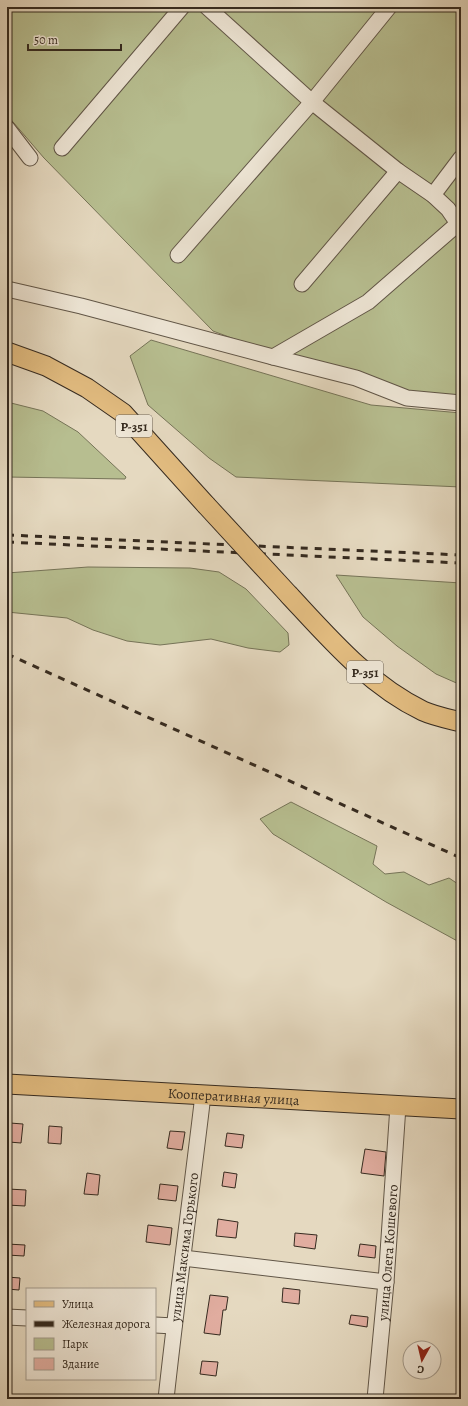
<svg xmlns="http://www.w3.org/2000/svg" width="468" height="1406" viewBox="0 0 468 1406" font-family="Alegreya,serif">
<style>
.green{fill:#b7be90;stroke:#767458}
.building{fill:#e1ada0;stroke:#352a1f}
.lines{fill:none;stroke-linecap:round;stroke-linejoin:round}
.minor-casing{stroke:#615647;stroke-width:17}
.major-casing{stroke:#352a1f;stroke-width:21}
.minor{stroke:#eee6d6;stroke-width:15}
.major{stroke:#e2bc80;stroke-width:19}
.rail{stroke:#352a1f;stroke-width:3;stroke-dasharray:7 7;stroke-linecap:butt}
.major-bridge-casing{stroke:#352a1f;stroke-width:21;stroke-linecap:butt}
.major-bridge{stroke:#e2bc80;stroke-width:19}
.labels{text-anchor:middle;stroke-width:3.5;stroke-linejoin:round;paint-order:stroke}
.shield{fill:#eee6d6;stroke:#6c6256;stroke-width:1}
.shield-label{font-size:13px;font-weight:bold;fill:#352a1f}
.street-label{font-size:14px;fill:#352a1f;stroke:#eee6d6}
</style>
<rect width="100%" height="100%" fill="#e5d9c0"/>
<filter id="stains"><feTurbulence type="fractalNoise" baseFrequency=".005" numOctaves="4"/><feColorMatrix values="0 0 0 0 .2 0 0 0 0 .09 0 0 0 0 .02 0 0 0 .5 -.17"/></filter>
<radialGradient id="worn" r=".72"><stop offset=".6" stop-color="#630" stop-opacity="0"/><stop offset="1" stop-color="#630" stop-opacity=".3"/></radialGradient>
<!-- green -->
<path class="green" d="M 7,7 L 461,7 L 461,398 L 384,395 L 213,331 L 44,158 L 7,115 Z
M 151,340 L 371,405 L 461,413 L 461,487 L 236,477 L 209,458 L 148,405 L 130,356 Z
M 7,402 L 43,411 L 78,432 L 126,477 L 125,479 L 7,477 Z
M 88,567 L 190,568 L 219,572 L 246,589 L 288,633 L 289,645 L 280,652 L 248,648 L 211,639 L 160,645 L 127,641 L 93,630 L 67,618 L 7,612 L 7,573 Z
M 336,575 L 461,583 L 461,685 L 436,674 L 397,646 L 363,617 Z
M 291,802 L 377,846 L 373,864 L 385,874 L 404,872 L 429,885 L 449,878 L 461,886 L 461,943 L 386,902 L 273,834 L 260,819 Z"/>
<!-- building -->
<path class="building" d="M 10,1123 L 23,1124 L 21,1143 L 9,1142 Z
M 49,1126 L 62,1127 L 61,1144 L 48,1143 Z
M 170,1131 L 185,1132 L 182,1150 L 167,1148 Z
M 227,1133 L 244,1135 L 242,1148 L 225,1146 Z
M 365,1149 L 386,1152 L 384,1176 L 361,1173 Z
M 224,1172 L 237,1174 L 235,1188 L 222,1186 Z
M 87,1173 L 100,1175 L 98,1195 L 84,1194 Z
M 160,1184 L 178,1186 L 176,1201 L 158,1199 Z
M 8,1189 L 26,1190 L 25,1206 L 7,1205 Z
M 218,1219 L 238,1222 L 236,1238 L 216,1236 Z
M 148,1225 L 172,1228 L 170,1245 L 146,1242 Z
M 295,1233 L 317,1235 L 315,1249 L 294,1246 Z
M 7,1244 L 25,1245 L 24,1256 L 7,1255 Z
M 360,1244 L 376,1246 L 375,1258 L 358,1256 Z
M 7,1277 L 20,1278 L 19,1290 L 7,1289 Z
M 283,1288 L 300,1290 L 299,1304 L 282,1302 Z
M 210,1295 L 228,1297 L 226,1310 L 223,1310 L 220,1335 L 204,1333 Z
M 351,1315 L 368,1317 L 367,1327 L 349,1324 Z
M 202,1361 L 218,1362 L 216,1376 L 200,1374 Z"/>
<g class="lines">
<defs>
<g id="minor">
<path d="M 207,7 L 312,102 L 398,171 L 433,195 L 448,209 L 461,228"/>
<path d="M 7,128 L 30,158"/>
<path d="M 62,148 L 182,7"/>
<path d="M 433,195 L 461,158"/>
<path d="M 178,255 L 312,102 L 389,7"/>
<path d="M 302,284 L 398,171"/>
<path d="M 7,289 L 81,306 L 273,357 L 356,378 L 407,398 L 461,403"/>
<path d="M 273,357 L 368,302 L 461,221"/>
<path d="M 183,1258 L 386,1282"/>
<path d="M 7,1317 L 27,1318"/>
<path d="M 155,1325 L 174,1326"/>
<path id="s1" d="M 166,1399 C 177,1297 191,1196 203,1095"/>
<path id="s2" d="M 375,1399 L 386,1282 L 398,1106"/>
</g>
<g id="major">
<path d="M 7,352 L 46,366 L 87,388 L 123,413 L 206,505"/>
<path d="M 289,595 C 329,638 369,685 423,711 C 434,716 449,719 461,722"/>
<path id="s3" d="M 7,1084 L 461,1109"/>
</g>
</defs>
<!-- minor casing -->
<use href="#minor" class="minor-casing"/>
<!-- major casing -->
<use href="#major" class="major-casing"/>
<!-- minor -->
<use href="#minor" class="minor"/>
<!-- major -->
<use href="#major" class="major"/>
<!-- rail -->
<path class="rail" d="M 7,535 L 461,555
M 7,542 L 461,563
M 7,654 L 461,858"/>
<defs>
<path id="major-bridge" d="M 206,505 L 289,595"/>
</defs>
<!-- major-bridge casing -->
<use href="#major-bridge" class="major-bridge-casing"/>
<!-- major-bridge -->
<use href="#major-bridge" class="major-bridge"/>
</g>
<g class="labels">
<!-- shield labels -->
<g class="shield">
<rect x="116" y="415" width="36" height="22" rx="3"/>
<rect x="347" y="661" width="36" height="22" rx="3"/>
</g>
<g class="shield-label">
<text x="134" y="431">Р-351</text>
<text x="365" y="677">Р-351</text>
</g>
<!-- street labels -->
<g class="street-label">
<text dy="5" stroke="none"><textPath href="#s3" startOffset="227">Кооперативная улица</textPath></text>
<text dy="5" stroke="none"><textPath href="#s1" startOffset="153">улица Максима Горького</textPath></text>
<text dy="5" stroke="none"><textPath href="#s2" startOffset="147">улица Олега Кошевого</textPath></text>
</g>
</g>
<!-- margin -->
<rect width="468" height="1406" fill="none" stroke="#e5d9c0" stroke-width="24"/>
<rect x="8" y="8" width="452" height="1390" fill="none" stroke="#352a1f" stroke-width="2"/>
<rect x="12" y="12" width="444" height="1382" fill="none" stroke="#352a1f"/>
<!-- legend -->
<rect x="26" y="1288" width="130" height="92" fill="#eee6d6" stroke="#a49b8d"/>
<rect x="34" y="1301" width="20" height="6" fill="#e2bc80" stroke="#a49b8d"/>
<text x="62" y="1308" font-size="12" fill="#352a1f">Улица</text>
<rect x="34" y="1321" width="20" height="6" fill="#352a1f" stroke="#a49b8d"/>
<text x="62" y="1328" font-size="12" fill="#352a1f">Железная дорога</text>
<rect x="34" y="1338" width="20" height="12" fill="#b7be90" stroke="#a49b8d"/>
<text x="62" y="1348" font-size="12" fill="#352a1f">Парк</text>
<rect x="34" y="1358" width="20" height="12" fill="#e1ada0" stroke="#a49b8d"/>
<text x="62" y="1368" font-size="12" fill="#352a1f">Здание</text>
<!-- north arrow -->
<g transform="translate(422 1360) rotate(188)"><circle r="19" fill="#eee6d6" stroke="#a49b8d"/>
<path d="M0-3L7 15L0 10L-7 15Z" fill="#8f2418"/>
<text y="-6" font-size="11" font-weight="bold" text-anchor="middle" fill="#352a1f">С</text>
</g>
<!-- scale -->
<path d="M28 44v6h93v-6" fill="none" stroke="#352a1f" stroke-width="2"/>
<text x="34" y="44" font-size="12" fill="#352a1f" stroke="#eee6d6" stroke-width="3" paint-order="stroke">50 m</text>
<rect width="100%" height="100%" filter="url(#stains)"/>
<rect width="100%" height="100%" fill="url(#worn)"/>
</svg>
